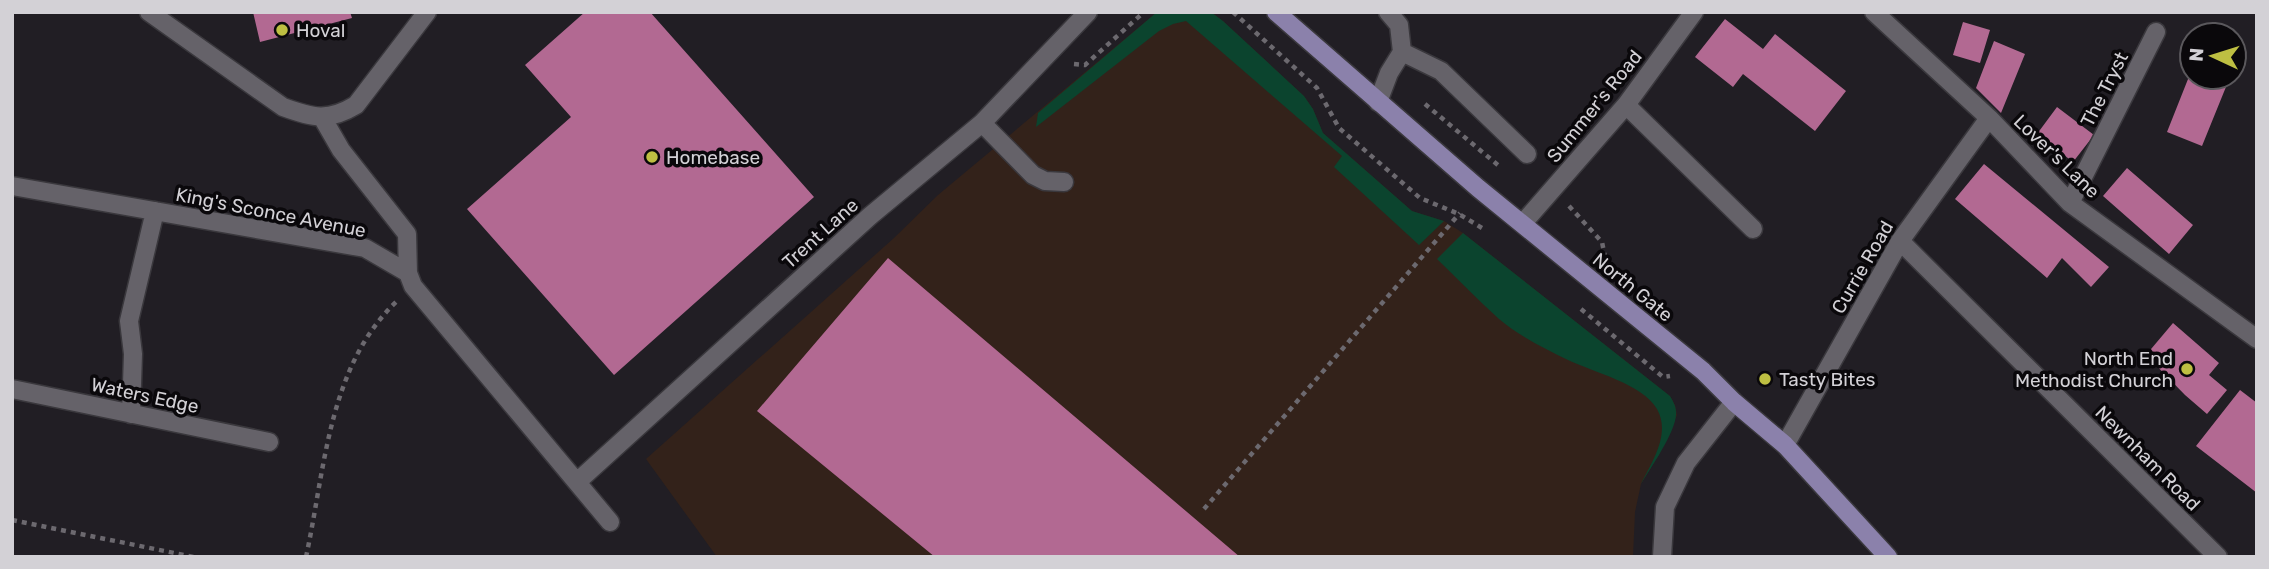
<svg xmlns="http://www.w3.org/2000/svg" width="2269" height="569" viewBox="0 0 2269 569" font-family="Rubik,sans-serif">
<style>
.commercial{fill:#33221a}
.green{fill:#0b442e}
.building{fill:#b26992}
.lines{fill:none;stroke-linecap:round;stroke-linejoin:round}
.minor-casing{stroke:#3a383d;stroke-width:21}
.major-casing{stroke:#3a383d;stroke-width:21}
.path{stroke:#6c696f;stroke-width:4.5;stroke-dasharray:5 5;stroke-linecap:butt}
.minor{stroke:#656269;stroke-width:18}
.major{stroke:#8b81ab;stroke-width:18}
.poi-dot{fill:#bebf42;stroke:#0a080b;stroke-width:2.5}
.labels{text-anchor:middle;stroke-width:7;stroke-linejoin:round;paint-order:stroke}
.poi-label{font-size:19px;fill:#d3d1d6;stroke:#0a080b;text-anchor:start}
.street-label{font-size:19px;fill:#d3d1d6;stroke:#0a080b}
</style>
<rect width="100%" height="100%" fill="#211e24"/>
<!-- commercial -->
<path class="commercial" d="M 1157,12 L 1211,12 L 1223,21 L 1304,96 L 1313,109 L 1323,133 L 1412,211 L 1444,221 L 1463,233 L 1670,396 L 1675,405 L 1677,415 L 1660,453 L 1641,484 L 1635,512 L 1633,557 L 717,557 L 646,459 L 894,238 L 938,195 Z"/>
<!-- green -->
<path class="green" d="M 1157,12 L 1211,12 L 1223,21 L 1304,96 L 1313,109 L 1323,133 L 1412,211 L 1444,221 L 1419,245 L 1334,167 L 1342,156 L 1186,21 L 1173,24 L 1159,31 L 1036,127 L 1038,113 Z
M 1463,233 L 1670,396 C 1673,401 1676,406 1676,412 C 1678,429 1650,469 1641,484 C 1652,461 1671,434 1657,409 C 1643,384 1593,372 1568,360 C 1545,349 1519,336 1499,319 C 1478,300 1458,279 1437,259 Z"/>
<!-- building -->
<path class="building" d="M 253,12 L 350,12 L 352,18 L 260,42 Z
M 585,12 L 650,12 L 814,197 L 614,375 L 467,209 L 571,117 L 525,65 Z
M 1725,19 L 1763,49 L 1775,34 L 1846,91 L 1815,131 L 1743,74 L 1733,87 L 1695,57 Z
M 1963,22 L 1990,30 L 1980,63 L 1953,55 Z
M 2234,40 L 2243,44 L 2234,66 Z
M 1994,41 L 2025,54 L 2001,113 L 1976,88 Z
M 2192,69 L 2192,77 L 2230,77 L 2202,146 L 2167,132 Z
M 2057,107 L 2094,135 L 2073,162 L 2037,134 Z
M 1984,164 L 2109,267 L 2091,287 L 2062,258 L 2047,278 L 1955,199 Z
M 2127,168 L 2193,225 L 2169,254 L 2103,196 Z
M 888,258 L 1240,557 L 935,557 L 757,411 Z
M 2173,323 L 2219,363 L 2209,375 L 2227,390 L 2207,414 L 2185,395 L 2146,355 Z
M 2240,390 L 2257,403 L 2257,493 L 2196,446 Z"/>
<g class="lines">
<defs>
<path id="minor" d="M 149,12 L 283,107 C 313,118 328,122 356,105 L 427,12
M 1874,12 L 1989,118 L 2070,203 L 2257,339
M 1402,52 L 1441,71 L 1527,154
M 1378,102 L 1389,73 L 1402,52 L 1399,25 L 1388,12
M 1626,105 L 1753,229
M 322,117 L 341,150 L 407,234 L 408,273
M 982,123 L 1033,175 L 1045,181 L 1064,182
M 12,186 L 365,248 L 408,273 L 413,286 L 610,522
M 2070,203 L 2156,32
M 1523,223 L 1626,105 L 1694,12
M 1900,241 L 2218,557
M 12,389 L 269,442
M 131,414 L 133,354 L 129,321 L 155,211
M 1785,445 L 1900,241 L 1989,118
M 577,482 L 870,216 L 982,123 L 1088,12
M 1662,557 L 1665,507 L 1686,463 L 1734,402"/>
<path id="major" d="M 1276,12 L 1478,188 L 1703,371 L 1734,402 L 1785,445 L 1888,557"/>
</defs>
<!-- minor casing -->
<use href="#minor" class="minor-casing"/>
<!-- major casing -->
<use href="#major" class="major-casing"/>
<!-- path -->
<path class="path" d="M 1233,12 L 1317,88 L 1339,128 L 1420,198 L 1459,214 L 1482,228
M 1074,64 L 1085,65 L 1144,12
M 1425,104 L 1499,166
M 1569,206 L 1602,242 L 1605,257
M 1581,309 L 1663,377 L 1670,376
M 1204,509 L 1460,213
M 12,520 L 194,557
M 306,557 C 325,470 328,367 396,302"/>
<!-- minor -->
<use href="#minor" class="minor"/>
<!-- major -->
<use href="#major" class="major"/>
</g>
<!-- markers -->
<g class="poi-dot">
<circle cx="282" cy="30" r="7"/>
<circle cx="652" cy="157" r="7"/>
<circle cx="2187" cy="369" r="7"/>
<circle cx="1765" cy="379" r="7"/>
</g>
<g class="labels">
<!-- poi labels -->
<g class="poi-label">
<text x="296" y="37">Hoval</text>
<text x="666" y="164">Homebase</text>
<text x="2173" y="365" text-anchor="end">North End<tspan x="2173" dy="22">Methodist Church</tspan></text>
<text x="1779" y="386">Tasty Bites</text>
</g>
<!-- street labels -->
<g class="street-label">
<text transform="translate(2104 89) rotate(-63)" y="7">The Tryst</text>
<text transform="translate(1594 106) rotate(-51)" y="7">Summer's Road</text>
<text transform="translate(2057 156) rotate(44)" y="7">Lover's Lane</text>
<text transform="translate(271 212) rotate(11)" y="7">King's Sconce Avenue</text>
<text transform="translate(820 233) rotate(-42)" y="7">Trent Lane</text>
<text transform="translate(1862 267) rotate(-60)" y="7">Currie Road</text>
<text transform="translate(1633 287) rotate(39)" y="7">North Gate</text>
<text transform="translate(145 395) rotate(12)" y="7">Waters Edge</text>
<text transform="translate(2148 458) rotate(45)" y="7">Newnham Road</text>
</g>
</g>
<!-- border -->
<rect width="2269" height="569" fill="none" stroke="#d3d1d6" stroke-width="28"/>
<!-- north arrow -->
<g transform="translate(2213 56) rotate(274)"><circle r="33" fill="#0a080b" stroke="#5a585c" stroke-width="2"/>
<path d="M0-5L12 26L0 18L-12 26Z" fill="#bebf42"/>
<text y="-10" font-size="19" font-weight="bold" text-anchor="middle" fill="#d3d1d6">N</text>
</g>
</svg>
